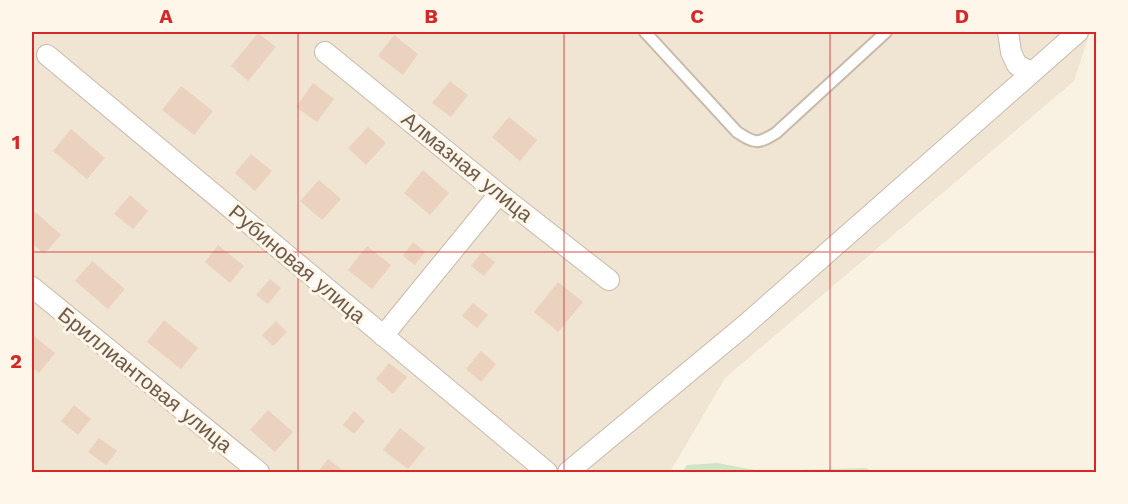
<svg xmlns="http://www.w3.org/2000/svg" width="1128" height="504" viewBox="0 0 1128 504" font-family="'Work Sans',sans-serif">
<style>
.residential{fill:#f0e4d2}
.green{fill:#cfe5c4}
.building{fill:#ebd2be}
.lines{fill:none;stroke-linecap:round;stroke-linejoin:round}
.service-casing{stroke:#c8baab;stroke-width:14}
.minor-casing{stroke:#c8baab;stroke-width:22}
.service{stroke:#fff;stroke-width:10}
.minor{stroke:#fff;stroke-width:20}
.grid{fill:none;stroke:#d62828;stroke-width:1.5;stroke-opacity:0.55}
.labels{text-anchor:middle;stroke-width:6;stroke-linejoin:round;paint-order:stroke}
.street-label{font-size:21px;fill:#6e5a4c;stroke:#fdf6e9}
.neatline{fill:none;stroke:#d62828;stroke-width:2}
.grid-label{font-size:20px;text-anchor:middle;font-weight:bold;fill:#d62828}
</style>
<rect width="100%" height="100%" fill="#f9f2e3"/>
<!-- residential -->
<path class="residential" d="M 32,32 L 1090,32 L 1074,81 L 725,378 L 670,472 L 32,472 Z"/>
<!-- green -->
<path class="green" d="M 717,463 L 760,471 L 866,468 L 874,472 L 682,472 L 687,465 Z"/>
<!-- building -->
<path class="building" d="M 258,33 L 276,47 L 248,81 L 231,66 Z
M 394,35 L 418,54 L 403,75 L 378,56 Z
M 450,81 L 468,95 L 451,117 L 432,103 Z
M 313,83 L 334,99 L 317,122 L 296,107 Z
M 181,86 L 213,111 L 194,135 L 162,110 Z
M 509,117 L 537,140 L 520,161 L 492,137 Z
M 368,127 L 386,143 L 366,165 L 348,148 Z
M 71,129 L 105,158 L 87,179 L 53,151 Z
M 251,154 L 272,171 L 255,191 L 235,173 Z
M 423,170 L 449,193 L 430,215 L 404,193 Z
M 319,180 L 341,199 L 322,220 L 300,201 Z
M 130,195 L 148,211 L 133,229 L 114,214 Z
M 32,209 L 61,235 L 44,254 L 32,243 Z
M 413,242 L 425,252 L 415,265 L 403,256 Z
M 218,245 L 244,266 L 230,283 L 205,262 Z
M 367,246 L 391,265 L 372,289 L 348,270 Z
M 482,252 L 495,262 L 484,276 L 471,266 Z
M 92,261 L 125,289 L 108,309 L 75,281 Z
M 270,279 L 281,288 L 268,304 L 256,295 Z
M 558,282 L 583,302 L 558,332 L 534,312 Z
M 473,303 L 488,315 L 477,328 L 462,316 Z
M 164,320 L 198,348 L 181,369 L 147,342 Z
M 276,321 L 287,332 L 273,346 L 262,335 Z
M 34,336 L 55,353 L 39,373 L 32,367 L 32,340 Z
M 481,351 L 496,364 L 481,382 L 466,369 Z
M 389,363 L 407,377 L 393,394 L 376,379 Z
M 74,405 L 91,419 L 78,435 L 61,421 Z
M 268,410 L 293,432 L 275,452 L 250,430 Z
M 354,411 L 365,421 L 354,434 L 343,425 Z
M 400,428 L 425,448 L 408,469 L 383,450 Z
M 99,438 L 117,451 L 106,465 L 88,452 Z
M 328,459 L 345,472 L 318,472 Z"/>
<g class="lines">
<defs>
<path id="service" d="M 645,32 L 737,132 C 755,144 758,144 776,133 L 886,32"/>
<path id="minor" d="M 1008,32 L 1011,52 L 1017,65 L 1032,72
M 325,52 L 499,194 L 609,280
M 47,55 L 547,472
M 32,287 L 259,472
M 383,336 L 499,194
M 568,472 L 744,326 L 1078,32"/>
</defs>
<!-- service casing -->
<use href="#service" class="service-casing"/>
<!-- minor casing -->
<use href="#minor" class="minor-casing"/>
<!-- service -->
<use href="#service" class="service"/>
<!-- minor -->
<use href="#minor" class="minor"/>
</g>
<!-- grid -->
<path class="grid" d="M 298,32 L 298,472M 564,32 L 564,472M 830,32 L 830,472M 32,252 L 1096,252"/>
<g class="labels">
<!-- street labels -->
<g class="street-label">
<text transform="translate(467 167) rotate(39)" y="7">Алмазная улица</text>
<text transform="translate(297 264) rotate(40)" y="7">Рубиновая улица</text>
<text transform="translate(145 380) rotate(39)" y="7">Бриллиантовая улица</text>
</g>
</g>
<!-- border -->
<rect width="1128" height="504" fill="none" stroke="#fdf6e9" stroke-width="66"/>
<rect x="33" y="33" width="1062" height="438" class="neatline"/>
<g class="grid-label">
<text x="166" y="23">A</text>
<text x="431" y="23">B</text>
<text x="697" y="23">C</text>
<text x="962" y="23">D</text>
<text x="16" y="149">1</text>
<text x="16" y="368">2</text>
</g>
</svg>
